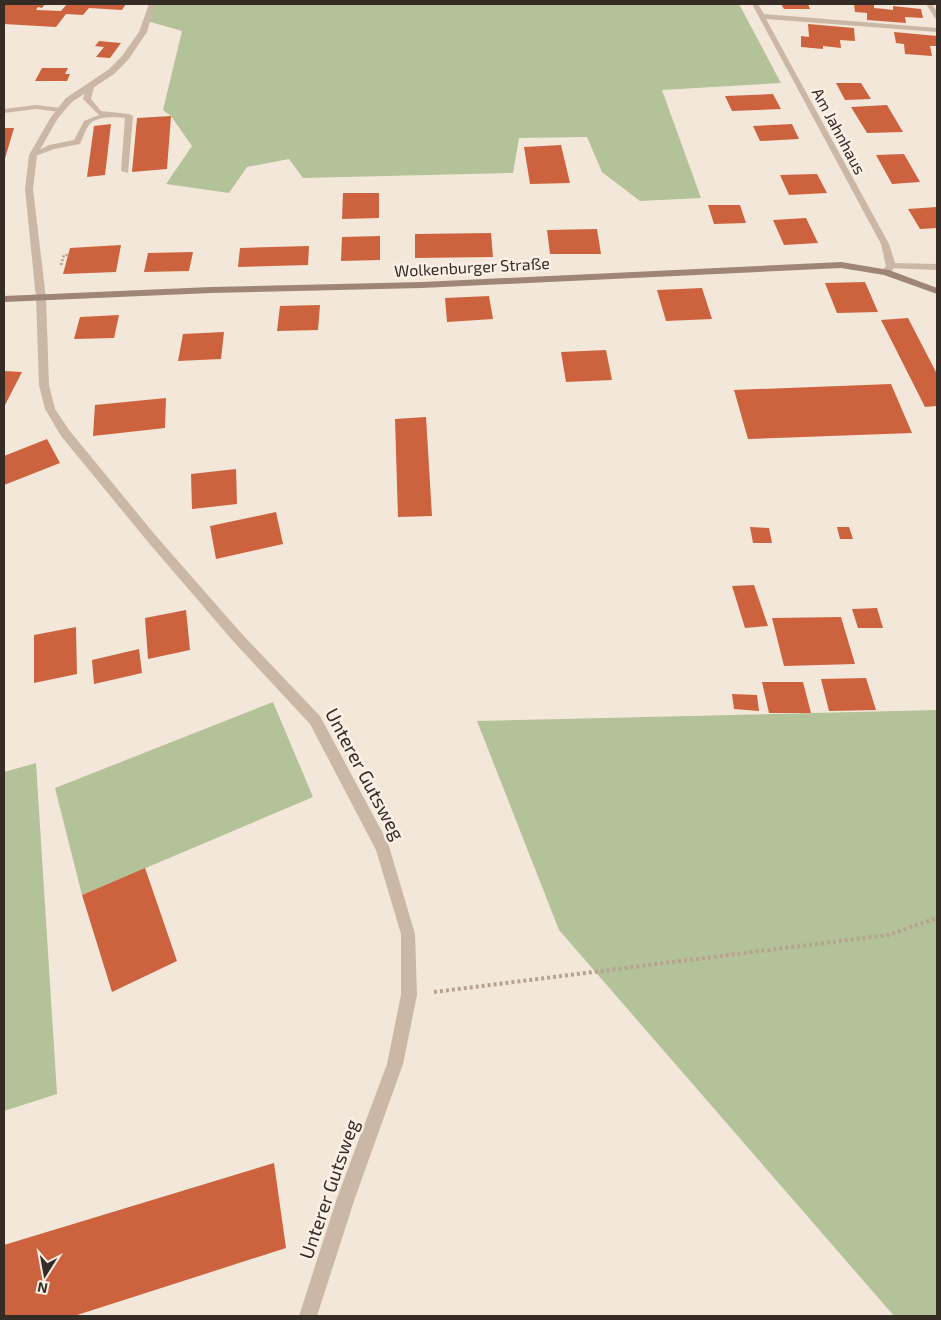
<svg xmlns="http://www.w3.org/2000/svg" width="941" height="1320" viewBox="0 0 941 1320" font-family="'Exo 2',sans-serif">
<style>
.green{fill:#b4c299}
.building{fill:#cc633e}
.lines{fill:none;stroke-linecap:round;stroke-linejoin:round}
.path-far1{stroke:#b7a18f;stroke-width:2.5;stroke-dasharray:2 2;stroke-linecap:butt}
.path{stroke:#b7a18f;stroke-width:4;stroke-dasharray:3 3;stroke-linecap:butt}
.service{fill:#cbb7a5;fill-rule:evenodd}
.minor{fill:#cbb7a5;fill-rule:evenodd}
.secondary{fill:#9f8576;fill-rule:evenodd}
.labels{text-anchor:middle;stroke-width:5;stroke-linejoin:round;paint-order:stroke}
.far-street-label{font-size:16px;fill:#362c26;stroke:#faf1e6}
.street-label{font-size:19px;fill:#362c26;stroke:#faf1e6}
</style>
<rect width="100%" height="100%" fill="#f3e7d9"/>
<!-- green -->
<path class="green" d="M 153,4 L 739,4 L 781,83 L 662,90 L 701,198 L 640,201 L 602,172 L 587,137 L 519,138 L 513,173 L 303,178 L 289,159 L 247,167 L 229,193 L 166,184 L 192,146 L 171,116 L 163,110 L 182,31 L 147,21 Z
M 273,702 L 313,797 L 82,895 L 55,788 Z
M 937,710 L 937,1316 L 894,1316 L 559,930 L 477,721 Z
M 36,763 L 57,1094 L 4,1111 L 4,772 Z"/>
<!-- building -->
<path class="building" d="M 4,4 L 45,4 L 42,8 L 38,7 L 36,10 L 61,11 L 67,4 L 126,4 L 122,10 L 89,8 L 83,15 L 66,14 L 56,27 L 4,24 Z
M 781,4 L 808,4 L 810,9 L 784,9 Z
M 854,4 L 874,5 L 874,8 L 885,9 L 893,10 L 893,6 L 921,9 L 923,18 L 905,17 L 906,23 L 867,20 L 867,13 L 855,12 Z
M 808,24 L 854,28 L 855,41 L 840,40 L 841,48 L 823,46 L 823,49 L 801,47 L 801,36 L 809,37 Z
M 894,32 L 937,36 L 937,46 L 930,46 L 932,56 L 905,54 L 904,44 L 896,43 Z
M 99,41 L 121,43 L 110,58 L 96,57 L 104,47 L 95,46 Z
M 42,68 L 68,68 L 65,74 L 70,74 L 67,81 L 35,81 Z
M 836,83 L 861,83 L 871,99 L 845,100 Z
M 773,94 L 781,109 L 732,111 L 725,96 Z
M 887,105 L 903,132 L 867,133 L 851,107 Z
M 171,116 L 167,169 L 132,172 L 137,118 Z
M 111,124 L 105,175 L 87,177 L 94,126 Z
M 792,124 L 799,139 L 760,141 L 753,126 Z
M 4,128 L 14,128 L 4,162 Z
M 561,145 L 570,183 L 530,184 L 524,147 Z
M 904,154 L 920,182 L 892,184 L 876,155 Z
M 817,174 L 827,193 L 789,195 L 780,175 Z
M 343,193 L 379,193 L 379,218 L 342,219 Z
M 708,205 L 740,205 L 746,223 L 714,224 Z
M 937,207 L 937,228 L 920,229 L 908,209 Z
M 806,218 L 818,243 L 784,245 L 773,220 Z
M 597,229 L 601,254 L 550,254 L 547,230 Z
M 491,233 L 493,257 L 415,258 L 415,234 Z
M 380,236 L 380,260 L 341,261 L 342,237 Z
M 121,245 L 116,272 L 63,274 L 70,248 Z
M 309,246 L 308,265 L 238,267 L 240,248 Z
M 193,252 L 189,271 L 144,272 L 148,253 Z
M 865,282 L 878,312 L 837,313 L 825,283 Z
M 702,288 L 712,319 L 666,321 L 657,290 Z
M 489,296 L 493,319 L 447,322 L 445,298 Z
M 320,305 L 318,330 L 277,331 L 280,306 Z
M 119,315 L 114,338 L 74,339 L 80,317 Z
M 908,318 L 937,374 L 937,406 L 925,407 L 881,320 Z
M 224,332 L 221,359 L 178,361 L 183,334 Z
M 606,350 L 612,380 L 566,382 L 561,352 Z
M 4,371 L 22,372 L 4,407 Z
M 891,384 L 912,433 L 748,439 L 734,390 Z
M 166,398 L 165,428 L 93,436 L 95,405 Z
M 426,417 L 432,516 L 398,517 L 395,419 Z
M 47,439 L 60,463 L 4,485 L 4,456 Z
M 236,469 L 237,504 L 192,509 L 191,474 Z
M 276,512 L 283,544 L 216,559 L 210,526 Z
M 750,527 L 769,528 L 772,543 L 753,543 Z
M 837,527 L 849,527 L 853,539 L 840,539 Z
M 754,585 L 768,626 L 745,628 L 732,586 Z
M 877,608 L 883,628 L 858,628 L 852,609 Z
M 186,610 L 190,650 L 148,659 L 145,618 Z
M 841,617 L 855,664 L 784,666 L 772,618 Z
M 76,627 L 77,674 L 34,683 L 34,635 Z
M 139,649 L 142,673 L 94,684 L 92,660 Z
M 866,678 L 876,710 L 829,711 L 821,679 Z
M 762,682 L 803,682 L 811,713 L 769,713 Z
M 732,694 L 757,695 L 759,711 L 734,709 Z
M 145,868 L 177,961 L 112,992 L 82,895 Z
M 274,1163 L 286,1248 L 74,1316 L 4,1316 L 4,1245 Z"/>
<g class="lines">
<!-- path-far1 -->
<path class="path-far1" d="M 61,265 L 64,255 L 68,255"/>
<!-- path -->
<path class="path" d="M 434,992 L 888,935 L 937,918"/>
<!-- service -->
<path class="service" d="M 87,85 L 94,87 L 91,99 L 101,111 L 129,114 L 133,116 L 128,173 L 121,171 L 125,118 C 115,117 96,116 89,125 C 85,130 83,138 80,144 L 54,149 L 33,157 L 29,155 L 49,145 L 74,140 L 84,121 L 99,115 L 83,99 Z
M 36,105 L 61,108 L 65,110 L 61,112 L 36,109 L 4,113 L 4,109 Z
M 891,263 L 937,264 L 937,270 L 888,268 L 886,266 Z"/>
<!-- minor -->
<path class="minor" d="M 149,4 L 155,4 L 147,32 L 128,60 L 114,74 L 72,102 L 58,118 L 37,155 L 33,189 L 46,298 L 49,385 L 55,409 L 69,430 L 156,536 L 241,633 L 320,716 L 388,843 L 415,934 L 417,995 L 403,1064 L 355,1198 L 317,1316 L 299,1316 L 337,1198 L 387,1064 L 401,995 L 401,934 L 376,850 L 310,724 L 233,641 L 148,542 L 61,436 L 45,409 L 39,385 L 36,298 L 25,189 L 29,155 L 51,117 L 66,98 L 108,70 L 122,56 L 139,32 Z
M 752,4 L 758,4 L 764,14 L 937,28 L 937,32 L 766,19 L 889,244 L 896,266 L 889,274 L 886,275 L 881,272 L 886,266 L 881,244 Z
M 926,4 L 932,4 L 937,12 L 937,19 L 935,18 Z"/>
<!-- secondary -->
<path class="secondary" d="M 841,262 L 889,270 L 937,288 L 937,294 L 884,275 L 841,268 L 422,288 L 211,293 L 4,302 L 4,296 L 211,287 L 422,282 Z"/>
</g>
<g class="labels">
<!-- far-street labels -->
<g class="far-street-label">
<text transform="translate(839 131) rotate(62)" y="6">Am Jahnhaus</text>
<text transform="translate(472 267) rotate(-3)" y="6">Wolkenburger Straße</text>
</g>
<!-- street labels -->
<g class="street-label">
<text transform="translate(365 774) rotate(62)" y="7">Unterer Gutsweg</text>
<text transform="translate(329 1189) rotate(-71)" y="7">Unterer Gutsweg</text>
</g>
</g>
<!-- border -->
<rect width="941" height="1320" fill="none" stroke="#362c26" stroke-width="10"/>
<!-- north arrow -->
<g transform="translate(45 1275) rotate(191)" stroke="#faf1e6" stroke-width="4" paint-order="stroke">
<path d="M0-4L9 19L0 12L-9 19Z" fill="#362c26"/>
<text y="-8" font-size="14" font-weight="bold" text-anchor="middle" fill="#362c26">N</text>
</g>
</svg>
